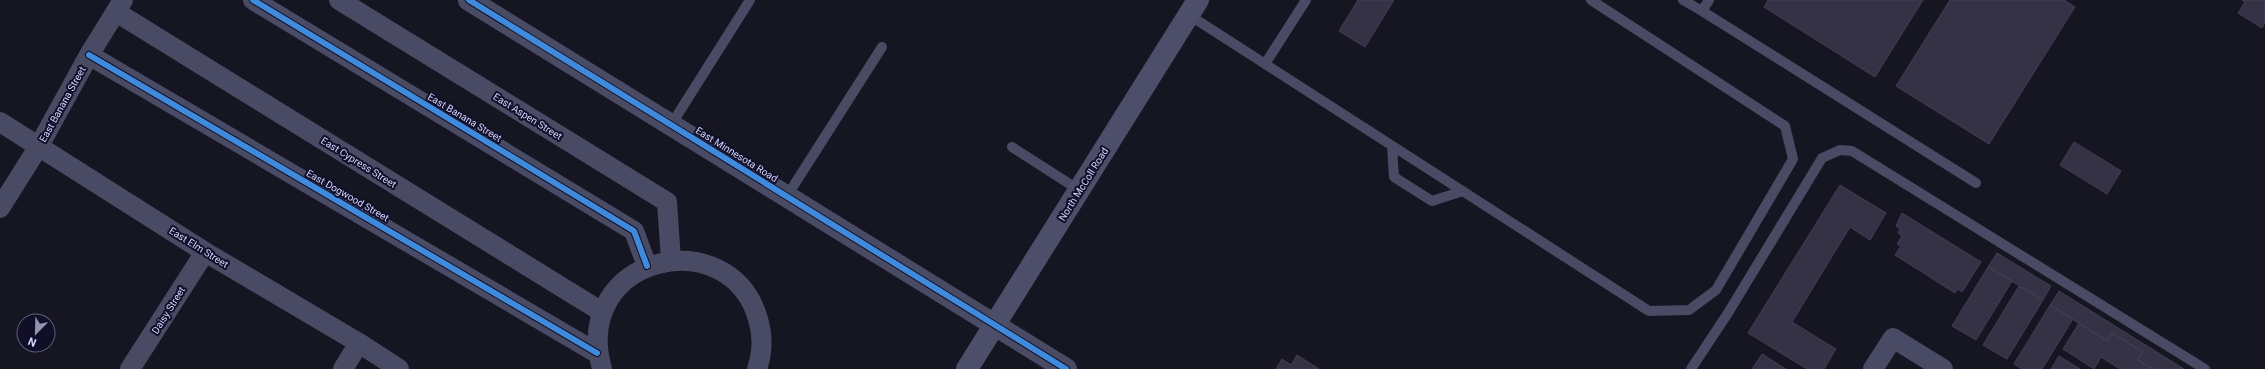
<svg xmlns="http://www.w3.org/2000/svg" width="2265" height="369" viewBox="0 0 2265 369" font-family="Roboto,sans-serif">
<style>
.building{fill:#343244;stroke:#413f56}
.lines{fill:none;stroke-linecap:round;stroke-linejoin:round}
.service{stroke:#494a63;stroke-width:10}
.minor{stroke:#494a63;stroke-width:20}
.tertiary{stroke:#494a63;stroke-width:22}
.secondary{stroke:#4d4e69;stroke-width:22}
.cycleway-casing{stroke:#110f28;stroke-width:8}
.cycleway{stroke:#408adc;stroke-width:6}
.labels{text-anchor:middle;stroke-width:4;stroke-linejoin:round;paint-order:stroke}
.street-label{font-size:10px;fill:#d6d5ff;stroke:#110f28}
</style>
<rect width="100%" height="100%" fill="#161522"/>
<!-- building -->
<path class="building" d="M 1358,0 L 1394,0 L 1365,47 L 1339,31 Z
M 1768,0 L 1923,0 L 1875,77 L 1764,7 Z
M 1950,0 L 2064,0 L 2075,7 L 1989,144 L 1896,86 Z
M 2242,0 L 2265,0 L 2265,23 L 2262,28 L 2238,13 L 2245,2 Z
M 2074,142 L 2121,171 L 2107,194 L 2060,165 Z
M 1840,185 L 1886,213 L 1870,240 L 1850,227 L 1792,322 L 1836,349 L 1824,369 L 1807,369 L 1748,333 Z
M 1902,213 L 1981,262 L 1962,292 L 1958,289 L 1955,293 L 1895,255 L 1901,246 L 1897,244 L 1902,236 L 1898,233 L 1900,229 L 1896,226 Z
M 1997,253 L 2051,286 L 2043,300 L 1988,267 Z
M 1988,267 L 2012,281 L 1976,340 L 1952,326 Z
M 2019,286 L 2043,300 L 2007,359 L 1983,345 Z
M 2059,291 L 2184,369 L 2153,369 L 2138,360 L 2143,352 L 2112,333 L 2107,341 L 2050,305 Z
M 2050,305 L 2073,319 L 2042,369 L 2022,369 L 2014,364 Z
M 2079,323 L 2107,341 L 2112,333 L 2143,352 L 2138,360 L 2153,369 L 2120,369 L 2101,357 L 2094,369 L 2063,349 Z
M 1762,354 L 1786,369 L 1752,369 Z
M 1297,355 L 1319,369 L 1276,369 L 1282,359 L 1291,365 Z
M 2059,356 L 2080,369 L 2051,369 Z"/>
<g class="lines">
<!-- service -->
<path class="service" d="M 1683,0 L 1702,11 L 1709,0
M 1702,11 L 1976,183
M 1189,15 L 1649,311 L 1689,310 L 1716,290 L 1793,159 L 1785,126 L 1591,0
M 1265,64 L 1306,0
M 671,125 L 750,0
M 1392,146 L 1394,177 L 1432,201 L 1463,191
M 1012,147 L 1079,190
M 787,196 L 882,47
M 1691,369 L 1728,313 L 1822,158 L 1840,150 L 1852,151 L 2205,369"/>
<!-- minor -->
<path class="minor" d="M 253,0 L 634,231 L 647,266
M 339,0 L 667,202 L 671,260
M 116,12 L 602,312
M 89,55 L 597,353
M 0,122 L 205,252 L 359,343 L 399,369
M 0,208 L 39,146 L 89,55 L 123,0
M 130,369 L 205,252
M 343,369 L 359,343
M 602,369 C 570,255 730,220 758,319 C 763,336 763,352 757,369
M 1873,369 L 1893,338 L 1943,369"/>
<!-- tertiary -->
<path class="tertiary" d="M 469,0 L 1066,369"/>
<!-- secondary -->
<path class="secondary" d="M 967,369 L 1198,0"/>
<defs>
<path id="cycleway" d="M 253,0 L 634,231 L 647,266
M 469,0 L 1066,369
M 89,55 L 597,353"/>
</defs>
<!-- cycleway casing -->
<use href="#cycleway" class="cycleway-casing"/>
<!-- cycleway -->
<use href="#cycleway" class="cycleway"/>
</g>
<g class="labels">
<!-- street labels -->
<g class="street-label">
<text transform="translate(62 104) rotate(-61)" y="4">East Banana Street</text>
<text transform="translate(528 116) rotate(32)" y="4">East Aspen Street</text>
<text transform="translate(465 117) rotate(31)" y="4">East Banana Street</text>
<text transform="translate(737 154) rotate(32)" y="4">East Minnesota Road</text>
<text transform="translate(359 162) rotate(32)" y="4">East Cypress Street</text>
<text transform="translate(1083 184) rotate(-58)" y="4">North McColl Road</text>
<text transform="translate(348 195) rotate(30)" y="4">East Dogwood Street</text>
<text transform="translate(199 247) rotate(32)" y="4">East Elm Street</text>
<text transform="translate(168 310) rotate(-58)" y="4">Daisy Street</text>
</g>
</g>
<!-- north arrow -->
<g transform="translate(36 333) rotate(203)"><circle r="19" fill="#110f28" stroke="#605e7e"/>
<path d="M0-3L7 15L0 10L-7 15Z" fill="#9392b2"/>
<text y="-6" font-size="11" font-weight="bold" text-anchor="middle" fill="#d6d5ff">N</text>
</g>
</svg>
